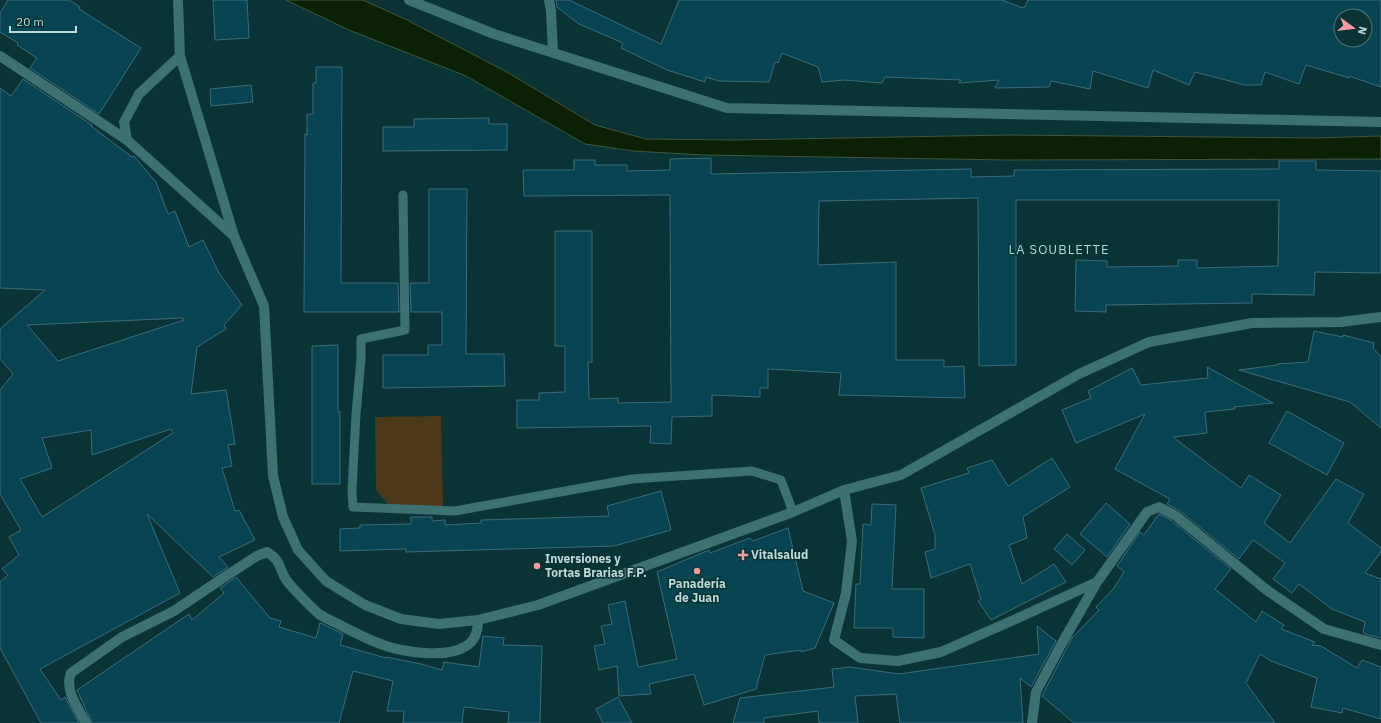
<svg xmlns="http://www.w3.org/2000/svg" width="1381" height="723" viewBox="0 0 1381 723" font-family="'IBM Plex Sans',sans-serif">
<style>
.green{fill:#4c391a}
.water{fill:#0c2103;stroke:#425843}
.building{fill:#074552;stroke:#3e6e7a;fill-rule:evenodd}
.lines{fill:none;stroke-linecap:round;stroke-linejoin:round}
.service{stroke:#3e7172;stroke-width:9}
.minor{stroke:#3e7172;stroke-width:10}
.poi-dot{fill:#f49b9f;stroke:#093334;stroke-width:1.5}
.labels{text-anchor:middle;stroke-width:3;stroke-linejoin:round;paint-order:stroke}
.poi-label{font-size:12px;font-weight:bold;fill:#bfd9d9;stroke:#093334;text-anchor:start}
.neighbourhood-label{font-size:13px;letter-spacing:1px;fill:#a5dbdb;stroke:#093334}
</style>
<rect width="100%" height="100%" fill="#093334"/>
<!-- green -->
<path class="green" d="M 441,416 L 443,506 L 390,507 L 376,490 L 375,417 Z"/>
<!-- water -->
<path class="water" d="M 286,0 L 363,0 L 407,20 L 507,72 L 595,125 L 646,139 L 734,140 L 1008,135 L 1315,138 L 1381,136 L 1381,159 L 1008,160 L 704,155 L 633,151 L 585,144 L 466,76 L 349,30 Z"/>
<!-- building -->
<path class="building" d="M 8,0 L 69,0 L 80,7 L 79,9 L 141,48 L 99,114 L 30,68 L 37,58 L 17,45 L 18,43 L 0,32 L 0,13 Z
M 213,0 L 247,0 L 249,38 L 215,40 Z
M 556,0 L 569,0 L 661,44 L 679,0 L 1002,0 L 1023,8 L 1023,7 L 1025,7 L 1028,0 L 1381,0 L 1381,87 L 1349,76 L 1349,78 L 1306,65 L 1299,84 L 1265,72 L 1261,85 L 1245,85 L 1195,72 L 1189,85 L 1153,70 L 1148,88 L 1093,71 L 1090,89 L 1051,81 L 1049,87 L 995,88 L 999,80 L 959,83 L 961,80 L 885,77 L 882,83 L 844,80 L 822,82 L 818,67 L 782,53 L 778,63 L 775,62 L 769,82 L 719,81 L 706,77 L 705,82 L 667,70 L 621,48 L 623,43 L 579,24 L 557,7 ZM 1341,16 L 1365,16 L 1365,40 L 1341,40 Z
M 316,67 L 342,67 L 341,283 L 398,283 L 399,312 L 304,312 L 305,134 L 307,135 L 307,114 L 313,114 L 313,83 L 316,83 Z
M 23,79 L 92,125 L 91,126 L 132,157 L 134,156 L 156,182 L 168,214 L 175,211 L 189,247 L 203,240 L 219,273 L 242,305 L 224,325 L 226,329 L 197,347 L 191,394 L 226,390 L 235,444 L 228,445 L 232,466 L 222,468 L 235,511 L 239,510 L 255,540 L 219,557 L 228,567 L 213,577 L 147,514 L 180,593 L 40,669 L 61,700 L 65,697 L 79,723 L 41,723 L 0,648 L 0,582 L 8,575 L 2,569 L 19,555 L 9,537 L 21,530 L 0,494 L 0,390 L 13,374 L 0,359 L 0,329 L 45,290 L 0,288 L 0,88 L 11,96 ZM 183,318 L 184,320 L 58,361 L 27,325 ZM 171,429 L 173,433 L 42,517 L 20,479 L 52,468 L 42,438 L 91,430 L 92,455 Z
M 251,85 L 253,102 L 211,106 L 210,89 Z
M 489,118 L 489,124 L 507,124 L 507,150 L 383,151 L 383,127 L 414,127 L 414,119 Z
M 711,158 L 711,174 L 971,169 L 971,177 L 1014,176 L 1014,170 L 1279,169 L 1279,161 L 1316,161 L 1316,170 L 1381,171 L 1381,273 L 1315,272 L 1314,295 L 1252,294 L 1252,303 L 1106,305 L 1106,312 L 1075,311 L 1076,260 L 1107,261 L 1107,267 L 1178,266 L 1178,260 L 1197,260 L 1197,268 L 1278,266 L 1279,200 L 1016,200 L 1016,365 L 979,366 L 978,198 L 819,201 L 818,265 L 896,262 L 896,360 L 944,360 L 944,367 L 964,366 L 965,398 L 839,395 L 841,373 L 768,369 L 768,388 L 760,388 L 760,397 L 712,395 L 712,416 L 672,417 L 671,444 L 650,443 L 651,426 L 517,428 L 517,400 L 539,400 L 539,393 L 565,392 L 565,346 L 555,346 L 555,231 L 592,231 L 592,362 L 588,362 L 589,399 L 618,398 L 618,403 L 671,402 L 670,195 L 524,196 L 523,170 L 574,170 L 574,160 L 595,160 L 595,165 L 627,165 L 627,171 L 670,170 L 670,159 Z
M 429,189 L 467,189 L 466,354 L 504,354 L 505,386 L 383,388 L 383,355 L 428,355 L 428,345 L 442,345 L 442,312 L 411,312 L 410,283 L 429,283 Z
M 1314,331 L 1343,337 L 1343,335 L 1374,343 L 1373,348 L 1381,357 L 1381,428 L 1350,402 L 1239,370 L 1277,365 L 1277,364 L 1308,362 Z
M 338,345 L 338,412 L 340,412 L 340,484 L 312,484 L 312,346 Z
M 1207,367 L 1273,403 L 1234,407 L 1235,409 L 1205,412 L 1207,433 L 1173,437 L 1223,475 L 1241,488 L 1249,475 L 1281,495 L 1264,523 L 1290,543 L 1336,479 L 1364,494 L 1348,523 L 1381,548 L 1381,552 L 1365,573 L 1381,579 L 1381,638 L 1365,634 L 1363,632 L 1365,622 L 1332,609 L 1299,584 L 1292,593 L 1273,579 L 1285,563 L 1253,540 L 1239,559 L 1180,511 L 1167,504 L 1170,499 L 1115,469 L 1145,414 L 1076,443 L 1062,410 L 1091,398 L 1088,391 L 1132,368 L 1141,385 L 1208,378 Z
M 1287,411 L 1344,443 L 1327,475 L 1269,443 Z
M 1052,458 L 1070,487 L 1023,517 L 1027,538 L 1009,545 L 1022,584 L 1054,564 L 1066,582 L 991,620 L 978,601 L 981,599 L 970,564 L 931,578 L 925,552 L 935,549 L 935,535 L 921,488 L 969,473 L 967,468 L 992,460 L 1008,486 Z
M 661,491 L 671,530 L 614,546 L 406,552 L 406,549 L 340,551 L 340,529 L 360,528 L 360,525 L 411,524 L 411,517 L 432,517 L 432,521 L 445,520 L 445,525 L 481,523 L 481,520 L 609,516 L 607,506 Z
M 1106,503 L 1130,524 L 1107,557 L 1080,534 Z
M 872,504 L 896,505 L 892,589 L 924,589 L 924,638 L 893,637 L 893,628 L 854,628 L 856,584 L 860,584 L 863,524 L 871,525 Z
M 1159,514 L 1172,521 L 1231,569 L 1215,589 L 1256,622 L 1262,611 L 1284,625 L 1281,629 L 1315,642 L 1312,645 L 1321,646 L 1357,668 L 1362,660 L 1381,667 L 1381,719 L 1343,708 L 1342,713 L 1311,707 L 1317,678 L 1271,661 L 1260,654 L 1246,683 L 1275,723 L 1074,723 L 1042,696 L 1072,638 L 1099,610 L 1096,607 L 1114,588 L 1124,572 L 1117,566 L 1140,532 L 1144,535 Z
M 788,528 L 803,591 L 834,603 L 815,648 L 801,652 L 801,650 L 765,655 L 756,689 L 704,705 L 694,674 L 649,684 L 651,694 L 619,696 L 617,666 L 599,670 L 594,646 L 605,644 L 601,626 L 612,624 L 608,605 L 625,601 L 638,667 L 677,659 L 657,572 L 709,550 L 710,553 L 750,538 L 753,541 Z
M 1067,534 L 1085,550 L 1072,565 L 1054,549 Z
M 236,577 L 270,618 L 281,621 L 279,627 L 316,638 L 320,623 L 325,625 L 343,634 L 340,645 L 386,658 L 386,657 L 421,664 L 442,670 L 444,662 L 479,667 L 483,636 L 504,638 L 503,645 L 542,646 L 540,723 L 508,723 L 509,712 L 464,707 L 462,723 L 403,723 L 404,711 L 387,711 L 393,681 L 353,671 L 339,723 L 92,723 L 77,690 L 189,614 L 192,620 L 224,593 L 220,588 Z
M 1037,626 L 1056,641 L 1031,687 L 1020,678 L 1023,723 L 900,723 L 896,694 L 855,696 L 858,723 L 819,723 L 818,711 L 764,718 L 764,723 L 733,723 L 740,698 L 834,687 L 832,669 L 850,667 L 899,674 L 1039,654 Z
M 618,697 L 632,723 L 603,723 L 596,709 Z"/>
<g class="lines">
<!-- service -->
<path class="service" d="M 403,195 L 405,330 L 361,339 L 361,359 L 356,414 L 352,490 L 353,507 L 455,511 L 632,479 L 752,471 L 781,480 L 793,512"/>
<!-- minor -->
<path class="minor" d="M 178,0 L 180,56 L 234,236 L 264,306 L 273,476 L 283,517 L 298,550 L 326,581 L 365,605 L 401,619 L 439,624 L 478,620 L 538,605 L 793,512 L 844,490 L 901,475 L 1079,374 L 1149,342 L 1252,323 L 1341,322 L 1381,317
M 409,0 L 494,34 L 727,108 L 1381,122
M 549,0 L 551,11 L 553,53
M 0,56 L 127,140 L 234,236
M 127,140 L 124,122 L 139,94 L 180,56
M 844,490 L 852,541 L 846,593 L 834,640 L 860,658 L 898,661 L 941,652 L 1018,618 L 1097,582 L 1147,512 L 1159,507 L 1176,516 L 1268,591 L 1324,629 L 1381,645
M 86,723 C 78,708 64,690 71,673 L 122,637 L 174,611 L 226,576 L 257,556 L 267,552 C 283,562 278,569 287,581 C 294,590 311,607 319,614 C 325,618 332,621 338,624 C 353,632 367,639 383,645 C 403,652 447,659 466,646 C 475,641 478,630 478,620
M 1032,723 L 1036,692 L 1061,645 L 1097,582"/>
</g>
<!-- markers -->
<g class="poi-dot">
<path d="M741 549h4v4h4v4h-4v4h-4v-4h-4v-4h4z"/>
<circle cx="537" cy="566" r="4"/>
<circle cx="697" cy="571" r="4"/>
</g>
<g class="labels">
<!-- poi labels -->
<g class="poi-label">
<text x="751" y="559">Vitalsalud</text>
<text x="545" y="563">Inversiones y<tspan x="545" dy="14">Tortas Brarias F.P.</tspan></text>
<text x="697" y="588" text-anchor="middle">Panadería<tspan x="697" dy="14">de Juan</tspan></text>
</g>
<!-- neighbourhood labels -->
<g class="neighbourhood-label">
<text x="1059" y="254">LA SOUBLETTE</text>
</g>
</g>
<!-- north arrow -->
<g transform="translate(1353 28) rotate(105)"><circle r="19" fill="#093334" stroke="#527576"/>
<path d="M0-3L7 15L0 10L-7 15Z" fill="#f49b9f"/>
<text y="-6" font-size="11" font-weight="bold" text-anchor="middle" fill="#bfd9d9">N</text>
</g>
<!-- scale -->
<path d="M10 26v6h66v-6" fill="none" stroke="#bfd9d9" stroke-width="2"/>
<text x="16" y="26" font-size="12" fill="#bfd9d9" stroke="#093334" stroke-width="3" paint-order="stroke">20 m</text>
</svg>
